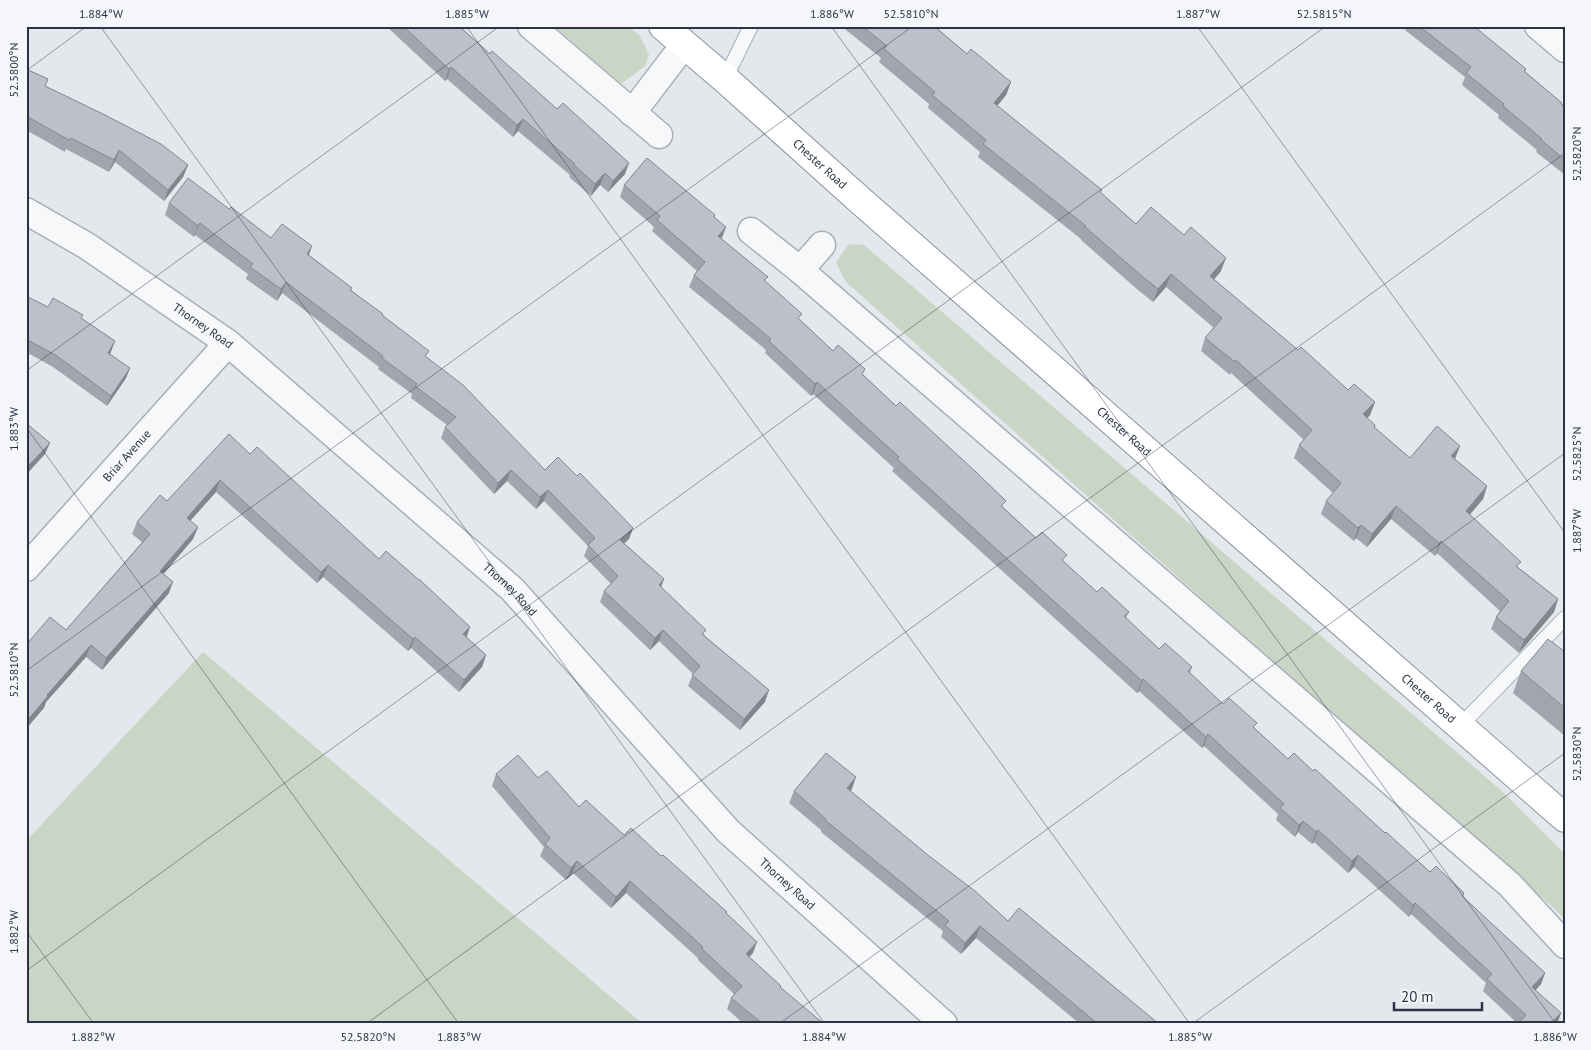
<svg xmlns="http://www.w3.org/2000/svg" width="1591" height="1050" viewBox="0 0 1591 1050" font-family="'PT Sans',sans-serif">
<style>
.green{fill:#c9d6c5}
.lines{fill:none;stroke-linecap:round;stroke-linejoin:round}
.service-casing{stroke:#a9aeb7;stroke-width:16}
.minor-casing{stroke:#a9aeb7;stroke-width:29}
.trunk-casing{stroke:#8b94a3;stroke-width:30}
.service{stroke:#f7f8fa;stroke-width:14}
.minor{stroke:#f7f8fa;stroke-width:26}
.trunk{stroke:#fff;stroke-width:28}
.wall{fill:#a1a5ae}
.shaded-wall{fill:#83868d}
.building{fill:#bbc0ca;stroke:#83868d}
.ticks{fill:none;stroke:#2b3445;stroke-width:1;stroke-opacity:0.45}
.labels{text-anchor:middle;stroke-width:4;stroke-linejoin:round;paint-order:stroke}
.street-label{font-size:12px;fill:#2b3445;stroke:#f4f6f9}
.neatline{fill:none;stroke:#2b3445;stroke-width:2}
.ticks-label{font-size:12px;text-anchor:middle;fill:#2b3445}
</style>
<rect width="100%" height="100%" fill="#e4e7ec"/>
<!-- green -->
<path class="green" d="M 554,26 L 628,26 L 640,36 L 649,55 L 645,66 L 621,84 Z
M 849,244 L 864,245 L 1502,791 L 1565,854 L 1565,920 L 1554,908 L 1258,648 L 845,281 L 836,262 Z
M 203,652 L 643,1024 L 26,1024 L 26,841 Z"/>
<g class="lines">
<defs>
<path id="service" d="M 725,79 L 751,26
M 1460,726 L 1565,618"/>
<g id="minor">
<path d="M 531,26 L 659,135"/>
<path d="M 1538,26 L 1565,49"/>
<path d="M 632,113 L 684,45"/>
<path id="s1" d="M 26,211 L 87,246 L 228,343 L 512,589 L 728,831 L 944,1024"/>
<path d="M 751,231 L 800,270 L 1510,885 L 1565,945"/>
<path d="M 800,270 L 822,245"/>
<path id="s2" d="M 26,568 L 228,343"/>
</g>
<g id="trunk">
<path id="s3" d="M 663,26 L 725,79 L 862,202 L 1565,818"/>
</g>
</defs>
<!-- service casing -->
<use href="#service" class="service-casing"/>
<!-- minor casing -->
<use href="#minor" class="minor-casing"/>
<!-- trunk casing -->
<use href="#trunk" class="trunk-casing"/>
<!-- service -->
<use href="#service" class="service"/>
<!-- minor -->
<use href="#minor" class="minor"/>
<!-- trunk -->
<use href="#trunk" class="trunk"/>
</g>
<!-- wall -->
<path class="wall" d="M 386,26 L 459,26 L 625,174 L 608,192 L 600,185 L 591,196 L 569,177 L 570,175 L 518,131 L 513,137 L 447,79 L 445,81 Z
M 841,26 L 934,26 L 967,54 L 1011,82 L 1006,95 L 997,106 L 1101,193 L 1136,224 L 1221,271 L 1214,280 L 1298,350 L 1348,390 L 1375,402 L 1370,415 L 1367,418 L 1375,425 L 1375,428 L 1410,458 L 1455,459 L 1487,486 L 1483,499 L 1470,515 L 1519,568 L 1558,599 L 1554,612 L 1520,652 L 1519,653 L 1491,629 L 1496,617 L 1500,611 L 1437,553 L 1435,556 L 1391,519 L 1367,547 L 1356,538 L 1354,541 L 1321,514 L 1326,501 L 1333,493 L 1294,458 L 1299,445 L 1304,440 L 1231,373 L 1230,375 L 1201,351 L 1205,338 L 1214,328 L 1166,287 L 1153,302 L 1138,290 L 1081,240 L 1081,239 L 978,157 L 980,152 L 928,108 L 929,104 L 879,62 L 881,58 Z
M 1403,26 L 1478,26 L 1477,29 L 1526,69 L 1525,72 L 1565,107 L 1565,175 L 1536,152 L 1537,150 L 1498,118 L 1499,115 L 1462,85 L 1465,77 L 1405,30 L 1406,28 Z
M 26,69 L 48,79 L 45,86 L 188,165 L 183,177 L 164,201 L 115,162 L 109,172 L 66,149 L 65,152 L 26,130 Z
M 624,185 L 715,215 L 715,217 L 722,239 L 766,282 L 800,320 L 833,351 L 863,375 L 1036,538 L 1064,562 L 1097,592 L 1129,612 L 1126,618 L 1159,649 L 1192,667 L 1190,673 L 1223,704 L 1255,729 L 1288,759 L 1313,771 L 1430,872 L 1464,893 L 1463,897 L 1545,973 L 1541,984 L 1535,990 L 1561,1013 L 1557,1024 L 1518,1024 L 1483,991 L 1486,983 L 1411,914 L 1409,917 L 1354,867 L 1348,873 L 1314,842 L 1312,844 L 1298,832 L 1295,837 L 1276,820 L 1278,814 L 1204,746 L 1202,748 L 1139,691 L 1137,693 L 892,471 L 894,468 L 813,394 L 811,396 L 765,353 L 766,350 L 689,287 L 694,275 L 697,271 L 652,231 L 654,227 L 620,197 Z
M 169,203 L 229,209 L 271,238 L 309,255 L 352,288 L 351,290 L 383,316 L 545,470 L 633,528 L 629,539 L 624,543 L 664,579 L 661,587 L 765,702 L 740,730 L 688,686 L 693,674 L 659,641 L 650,650 L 600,602 L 604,591 L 611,584 L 584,556 L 588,546 L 544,501 L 536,509 L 507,481 L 494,494 L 441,438 L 445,427 L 447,425 L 411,398 L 412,394 L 378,369 L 379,367 L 282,293 L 277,301 L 246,279 L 248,274 L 195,235 L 194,237 L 165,215 Z
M 26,296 L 48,307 L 82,319 L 111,352 L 110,354 L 130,368 L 126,378 L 107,406 L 53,367 L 26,352 Z
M 250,454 L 379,559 L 486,655 L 482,667 L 459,692 L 411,648 L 408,651 L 323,577 L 317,583 L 216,492 L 190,521 L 198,527 L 193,539 L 164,574 L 169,593 L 102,670 L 86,657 L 46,702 L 44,708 L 66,630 L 142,542 L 132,534 L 137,522 L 167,501 Z
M 1565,652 L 1565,736 L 1513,693 L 1521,671 Z
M 496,774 L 538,778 L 579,807 L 661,856 L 727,912 L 727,914 L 753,953 L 749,957 L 781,986 L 781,988 L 824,1024 L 744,1024 L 727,1009 L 731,998 L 734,994 L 698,960 L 698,958 L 626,893 L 611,908 L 573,873 L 566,880 L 540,856 L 544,847 L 492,786 Z
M 852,789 L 850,791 L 1008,921 L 1159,1024 L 1080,1024 L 976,938 L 961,954 L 941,937 L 943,931 L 821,832 L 821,830 L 789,803 L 794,791 Z"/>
<!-- shaded-wall -->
<path class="shaded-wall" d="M 451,67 L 447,79 L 445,81 L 449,69 Z
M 1011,82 L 1006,95 L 989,116 L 994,103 Z
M 523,119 L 518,131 L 513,137 L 517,125 Z
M 119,150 L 115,162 L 109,172 L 114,160 Z
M 629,163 L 625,174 L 608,192 L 613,181 Z
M 188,165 L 183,177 L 164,201 L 168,190 Z
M 605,173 L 600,185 L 591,196 L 595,184 Z
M 200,223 L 195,235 L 194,237 L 198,226 Z
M 726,227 L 722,238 L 718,236 Z
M 312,246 L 308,258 L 307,254 Z
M 1226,258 L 1221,271 L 1205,289 L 1210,276 Z
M 1171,274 L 1166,287 L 1153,302 L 1158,289 Z
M 286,282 L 282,293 L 277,301 L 281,289 Z
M 115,341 L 111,352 L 104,363 L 108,353 Z
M 130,368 L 126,378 L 107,406 L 111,396 Z
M 817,382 L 813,394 L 811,396 L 815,384 Z
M 1375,402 L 1370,415 L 1359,427 L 1363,414 Z
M 50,443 L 45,454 L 26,475 L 26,468 Z
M 1460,446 L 1455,459 L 1451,456 Z
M 511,470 L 507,481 L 494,494 L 498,483 Z
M 220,480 L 216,492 L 182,530 L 187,518 Z
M 1487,486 L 1483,499 L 1461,524 L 1466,511 Z
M 548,490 L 544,501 L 536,509 L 540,497 Z
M 1396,506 L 1391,519 L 1367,547 L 1372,534 Z
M 1361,525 L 1356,538 L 1354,541 L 1358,528 Z
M 198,527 L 193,539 L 156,582 L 160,571 Z
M 633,528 L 629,539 L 616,551 L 620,540 Z
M 1441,541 L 1437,553 L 1435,556 L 1439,543 Z
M 328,565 L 323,577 L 317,583 L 321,572 Z
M 664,579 L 660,590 L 659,585 Z
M 173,582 L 169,593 L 102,670 L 106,658 Z
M 1558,599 L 1554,612 L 1519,653 L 1524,640 Z
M 470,627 L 466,639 L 463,634 Z
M 663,630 L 659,641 L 650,650 L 655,638 Z
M 415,637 L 411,648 L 408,651 L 413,639 Z
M 91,645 L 86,657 L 46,702 L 44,708 L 26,729 L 26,722 L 47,695 Z
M 486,655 L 482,667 L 459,692 L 464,680 Z
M 1143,679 L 1139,691 L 1137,693 L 1142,681 Z
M 769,690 L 765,702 L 740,730 L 744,719 Z
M 1208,734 L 1204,746 L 1202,748 L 1206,737 Z
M 856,777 L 852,789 L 843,800 L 847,788 Z
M 1303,821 L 1298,832 L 1295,837 L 1299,825 Z
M 1318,830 L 1314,842 L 1312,844 L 1316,832 Z
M 1358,855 L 1354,867 L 1348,873 L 1352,861 Z
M 577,861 L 573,873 L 566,880 L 571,868 Z
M 630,881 L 626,893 L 611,908 L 616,897 Z
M 1415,903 L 1411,914 L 1409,917 L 1413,905 Z
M 980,926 L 976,938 L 961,954 L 965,943 Z
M 757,942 L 753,953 L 741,966 L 746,954 Z
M 1545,973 L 1541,984 L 1528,999 L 1532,987 Z
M 1561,1013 L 1557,1024 L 1550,1024 Z"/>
<!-- building -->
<path class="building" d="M 403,26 L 459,26 L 490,54 L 492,51 L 557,109 L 563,103 L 629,163 L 613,181 L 605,173 L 595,184 L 574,165 L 575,164 L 523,119 L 517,125 L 451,67 L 449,69 Z
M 862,26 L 934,26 L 967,54 L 971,49 L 1011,82 L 994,103 L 1102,190 L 1100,192 L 1136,224 L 1151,207 L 1184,235 L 1191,227 L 1226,258 L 1210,276 L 1298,350 L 1301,347 L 1348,390 L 1354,384 L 1375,402 L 1363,414 L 1375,425 L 1374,427 L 1410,458 L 1437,426 L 1460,446 L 1451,456 L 1487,486 L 1466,511 L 1521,562 L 1516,566 L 1558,599 L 1525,639 L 1524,640 L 1496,617 L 1509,601 L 1441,541 L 1439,543 L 1396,506 L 1372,534 L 1361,525 L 1358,528 L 1326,501 L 1341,483 L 1299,445 L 1312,430 L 1236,360 L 1235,362 L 1205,338 L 1222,318 L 1171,274 L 1158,289 L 1143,277 L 1085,227 L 1086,226 L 983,144 L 986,140 L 932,95 L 935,92 L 884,49 L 887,46 Z
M 1419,26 L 1476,26 L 1475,27 L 1526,69 L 1524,71 L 1562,103 L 1561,104 L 1565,107 L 1565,160 L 1541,140 L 1542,139 L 1503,106 L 1504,104 L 1466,73 L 1471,67 Z
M 26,69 L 48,79 L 45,86 L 103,114 L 161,144 L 188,165 L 168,190 L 119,150 L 114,160 L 71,138 L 69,140 L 26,116 Z
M 647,158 L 715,215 L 714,217 L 726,227 L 718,236 L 768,277 L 764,280 L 802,314 L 798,318 L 833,351 L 838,345 L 865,369 L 862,374 L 896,406 L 900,402 L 976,472 L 1006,501 L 1001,506 L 1036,538 L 1042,532 L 1067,555 L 1062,560 L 1097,592 L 1102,587 L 1129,612 L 1124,616 L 1159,649 L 1165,643 L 1192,667 L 1188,671 L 1223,704 L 1229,698 L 1257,723 L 1253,727 L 1288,759 L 1294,753 L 1313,771 L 1315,769 L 1385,833 L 1386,832 L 1430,872 L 1436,866 L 1464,893 L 1462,896 L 1545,973 L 1532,987 L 1561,1013 L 1550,1024 L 1518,1024 L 1526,1015 L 1487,979 L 1492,974 L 1415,903 L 1413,905 L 1358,855 L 1352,861 L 1318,830 L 1316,832 L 1303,821 L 1299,825 L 1280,808 L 1284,804 L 1208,734 L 1206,737 L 1143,679 L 1142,681 L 897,459 L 899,457 L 817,382 L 815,384 L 769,341 L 771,339 L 694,275 L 705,262 L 657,220 L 660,216 L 624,185 Z
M 188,178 L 229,209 L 231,207 L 271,238 L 282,224 L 312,246 L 307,254 L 352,288 L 350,290 L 383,314 L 382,315 L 429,351 L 425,356 L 463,385 L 545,470 L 558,457 L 577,476 L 580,473 L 633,528 L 620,540 L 664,579 L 659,585 L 706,630 L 702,634 L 769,690 L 744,719 L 692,675 L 700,666 L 663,630 L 655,638 L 604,591 L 618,576 L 588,545 L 595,538 L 548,490 L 540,497 L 511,470 L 498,483 L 445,427 L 456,417 L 415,386 L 417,384 L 382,358 L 383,356 L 286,282 L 281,289 L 250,267 L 253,264 L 200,223 L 198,226 L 169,203 Z
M 26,296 L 48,307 L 53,298 L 83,315 L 81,318 L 115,341 L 108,353 L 130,368 L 111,396 L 57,356 L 26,339 Z
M 26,423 L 50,443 L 26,468 Z
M 229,434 L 250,454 L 257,447 L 379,559 L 386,551 L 419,580 L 419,579 L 470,627 L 463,634 L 486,655 L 464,680 L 415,637 L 413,639 L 328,565 L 321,572 L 220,480 L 187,518 L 198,527 L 160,571 L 173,582 L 106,658 L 91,645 L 47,695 L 48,696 L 26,722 L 26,645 L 50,617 L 66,630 L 150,534 L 137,522 L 160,495 L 167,501 Z
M 1548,639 L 1565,652 L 1565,708 L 1521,671 Z
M 826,753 L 856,777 L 847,788 L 929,856 L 975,891 L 1008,921 L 1019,908 L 1159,1024 L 1098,1024 L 980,926 L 965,943 L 945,925 L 949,921 L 825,820 L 826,819 L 794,791 Z
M 518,755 L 538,778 L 547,771 L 579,807 L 586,800 L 624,835 L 631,828 L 661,856 L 663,855 L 727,912 L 726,913 L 757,942 L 746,954 L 781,986 L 780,987 L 824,1024 L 763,1024 L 731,998 L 742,986 L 702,949 L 703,947 L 630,881 L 616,897 L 577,861 L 571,868 L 545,844 L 550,838 L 496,774 Z"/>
<!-- ticks -->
<path class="ticks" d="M 100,26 L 825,1024M 466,26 L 1190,1024M 831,26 L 1556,1024M 1197,26 L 1565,533M 1562,26 L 1565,30M 26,71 L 87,26M 26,371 L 500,26M 26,427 L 459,1024M 26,671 L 913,26M 26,931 L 94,1024M 26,971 L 1326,26M 366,1024 L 1565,153M 779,1024 L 1565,453M 1192,1024 L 1565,753"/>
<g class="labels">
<!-- street labels -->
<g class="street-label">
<text dy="4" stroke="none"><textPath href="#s3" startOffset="209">Chester Road</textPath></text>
<text dy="4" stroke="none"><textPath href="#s1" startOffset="211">Thorney Road</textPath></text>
<text dy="4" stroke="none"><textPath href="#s3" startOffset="614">Chester Road</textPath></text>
<text dy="4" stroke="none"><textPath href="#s2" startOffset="151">Briar Avenue</textPath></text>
<text dy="4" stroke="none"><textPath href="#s1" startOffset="616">Thorney Road</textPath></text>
<text dy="4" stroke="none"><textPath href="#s3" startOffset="1019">Chester Road</textPath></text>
<text dy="4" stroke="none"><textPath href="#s1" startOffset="1021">Thorney Road</textPath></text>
</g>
</g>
<!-- border -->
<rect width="1591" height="1050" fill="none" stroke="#f4f6f9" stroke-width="55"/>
<!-- scale -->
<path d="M1394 1002v8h88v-8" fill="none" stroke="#2b3445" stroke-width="2.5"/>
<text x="1401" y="1002" font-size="15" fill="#2b3445" stroke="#f4f6f9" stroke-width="4" paint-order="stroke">20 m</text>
<rect x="28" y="28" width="1536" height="994" class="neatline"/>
<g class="ticks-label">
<text x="101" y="18">1.884°W</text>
<text x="467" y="18">1.885°W</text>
<text x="832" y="18">1.886°W</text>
<text x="911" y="18">52.5810°N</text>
<text x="1198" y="18">1.887°W</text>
<text x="1324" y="18">52.5815°N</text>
<text transform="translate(14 70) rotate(-90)" y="4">52.5800°N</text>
<text transform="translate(1577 154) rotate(-90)" y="4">52.5820°N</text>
<text transform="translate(14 429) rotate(-90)" y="4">1.883°W</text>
<text transform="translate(1577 454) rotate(-90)" y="4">52.5825°N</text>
<text transform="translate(1577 531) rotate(-90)" y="4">1.887°W</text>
<text transform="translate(14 670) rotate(-90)" y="4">52.5810°N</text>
<text transform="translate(1577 754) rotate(-90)" y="4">52.5830°N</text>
<text transform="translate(14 932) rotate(-90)" y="4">1.882°W</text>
<text x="93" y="1041">1.882°W</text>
<text x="368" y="1041">52.5820°N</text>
<text x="459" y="1041">1.883°W</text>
<text x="824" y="1041">1.884°W</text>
<text x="1190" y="1041">1.885°W</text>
<text x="1555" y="1041">1.886°W</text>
</g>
</svg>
